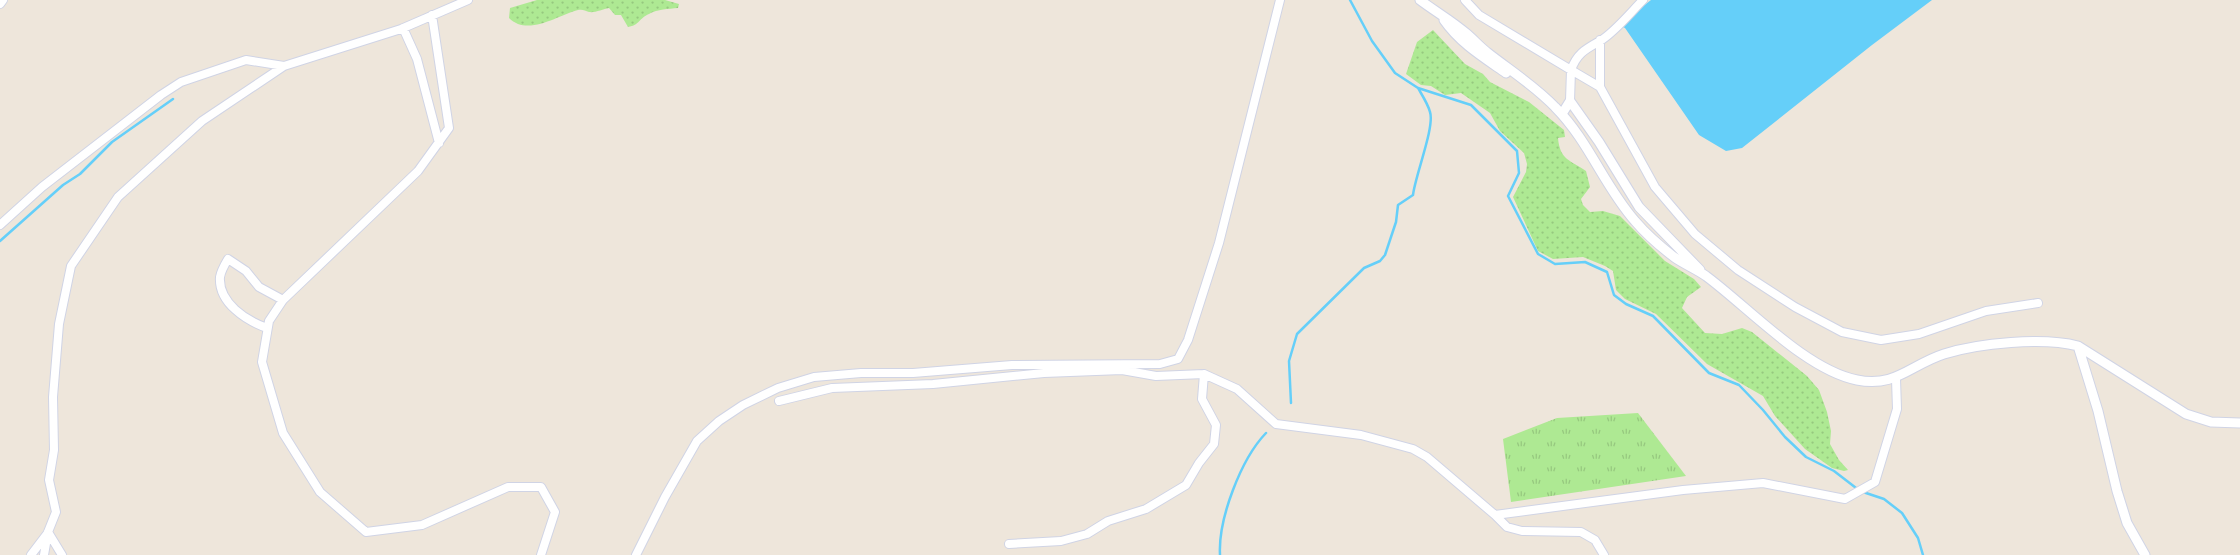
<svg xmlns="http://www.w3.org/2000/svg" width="2240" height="555" viewBox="0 0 2240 555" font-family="'Titillium Web',sans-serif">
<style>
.grass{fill:url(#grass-dots)}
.park{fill:url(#park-tufts)}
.water{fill:#65cff9}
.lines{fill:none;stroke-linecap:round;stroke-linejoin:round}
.stream{stroke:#65cff9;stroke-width:2.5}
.minor-casing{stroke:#d0d4e5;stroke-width:10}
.tertiary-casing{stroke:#d0d4e5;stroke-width:11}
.minor{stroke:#fff;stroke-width:8}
.tertiary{stroke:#fff;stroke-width:9}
</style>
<defs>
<pattern id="grass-dots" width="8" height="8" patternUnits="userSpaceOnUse" patternTransform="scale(1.25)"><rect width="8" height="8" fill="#aee993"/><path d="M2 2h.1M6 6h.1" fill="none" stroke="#96c87f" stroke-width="1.8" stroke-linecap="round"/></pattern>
<pattern id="park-tufts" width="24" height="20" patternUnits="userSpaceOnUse" patternTransform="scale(1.25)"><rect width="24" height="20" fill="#aee993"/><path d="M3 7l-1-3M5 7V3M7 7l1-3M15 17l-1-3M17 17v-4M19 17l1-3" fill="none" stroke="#96c87f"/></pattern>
</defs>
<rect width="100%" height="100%" fill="#eee6db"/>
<!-- grass -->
<path class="grass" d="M 537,0 L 665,0 L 679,4 L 678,8 C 668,9 658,9 649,14 C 639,18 640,25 628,27 L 621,15 L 615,15 L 609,8 C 603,9 595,13 589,12 C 585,11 583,9 578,10 C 558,15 528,37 509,18 L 510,8 Z
M 1433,30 L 1465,64 L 1483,74 L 1490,82 L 1529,102 L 1564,130 L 1565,137 L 1558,138 C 1560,160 1570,160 1586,171 L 1590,187 L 1581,199 L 1583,205 L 1590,212 L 1603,211 L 1620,216 L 1665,261 L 1694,279 L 1701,287 L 1687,297 L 1682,308 L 1705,333 L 1722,334 L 1742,328 L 1752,332 L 1807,376 L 1819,390 L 1827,412 L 1831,431 L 1830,444 L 1839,460 L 1848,470 L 1844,471 L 1832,468 L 1805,449 L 1775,416 L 1763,396 L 1707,364 L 1656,314 L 1625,299 L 1616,290 L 1613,271 L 1605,266 L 1583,257 L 1553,259 L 1538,251 L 1513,197 L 1526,172 L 1527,164 L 1524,153 L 1500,131 L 1490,113 L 1461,93 L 1445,95 L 1431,86 L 1421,85 L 1406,74 L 1417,42 Z"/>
<!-- park -->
<path class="park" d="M 1638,413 L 1686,476 L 1511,502 L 1503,439 L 1557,418 Z"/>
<!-- water -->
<path class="water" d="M 1651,0 L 1932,0 L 1872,45 L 1742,148 L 1726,151 L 1699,135 L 1625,28 L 1619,25 Z"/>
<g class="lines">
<!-- stream -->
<path class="stream" d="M 1350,0 L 1372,41 L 1395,73 L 1418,88 L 1471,105 L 1517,151 L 1519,173 L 1508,196 L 1538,254 L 1555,264 L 1585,262 L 1607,272 L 1614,295 L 1626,304 L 1653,316 L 1709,373 L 1739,385 L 1763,410 L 1785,437 L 1806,457 L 1834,471 L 1860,491 L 1884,499 L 1902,513 L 1918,538 L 1923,555
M 0,241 L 63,185 L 80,174 L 112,142 L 173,99
M 1291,403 L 1289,361 L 1297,334 L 1364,268 L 1380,261 L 1385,255 L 1396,222 L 1398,205 L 1413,195 C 1415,176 1435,127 1430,112 C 1428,104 1422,95 1418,88
M 1220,555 C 1218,519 1241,459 1266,433"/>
<defs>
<path id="minor" d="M 1465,0 L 1479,15 L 1571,70 L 1570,101
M 0,4 L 3,0
M 432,15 L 449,128 L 418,171 L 283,300 L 269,321 L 262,362 L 283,433 L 320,492 L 366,532 L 422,525 L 508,487 L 541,487 L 555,512 L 541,555
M 403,28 L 417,59 L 439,143
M 1600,40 L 1600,87 L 1655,187 L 1695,234 L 1738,270 L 1795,307 L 1842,332 L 1881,340 L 1919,334 L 1986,311 L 2038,303
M 1600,87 L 1571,70 C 1577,53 1586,49 1600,41 C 1615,32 1631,12 1643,0
M 0,225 L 42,187 L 161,95 L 181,82 L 246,60 L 284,66
M 267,328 C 247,321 218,303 220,277 C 221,271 225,264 228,259 L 246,271 L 259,287 L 283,300
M 779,401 L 832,388 L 933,384 L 1044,373 L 1122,370 L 1156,376 L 1204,374 L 1237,389 L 1276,424 L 1361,435 L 1413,449 L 1427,457 L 1495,515 L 1683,490 L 1763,483 L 1845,499 L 1875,482 L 1897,409 L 1896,379
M 1495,515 L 1507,527 L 1522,531 L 1581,532 L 1595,540 L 1604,555
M 48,532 L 62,555
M 1009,544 L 1061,541 L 1087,534 L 1108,521 L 1146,509 L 1186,485 L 1199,463 L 1214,444 L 1216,425 L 1202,399 L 1204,374
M 31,555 L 47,534
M 44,555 L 48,532 L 56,512 L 49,480 L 54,450 L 53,397 L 59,324 L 71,266 L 118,197 L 202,121 L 284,66 L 401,29 L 468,0
M 636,555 L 665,497 L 697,441 L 719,421 L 743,405 L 778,388 L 814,377 L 861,373 L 913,373 L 1012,365 L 1160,364 L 1178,359 L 1188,340 L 1219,243 L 1280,0"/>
<path id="tertiary" d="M 1420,0 C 1436,12 1452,21 1467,34 C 1474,40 1480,47 1488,53 C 1511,71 1535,86 1555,107 C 1589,141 1604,186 1635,221 C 1646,234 1661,247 1674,257 C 1684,264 1696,269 1706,276 C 1748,307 1806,370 1857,380 C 1895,388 1910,365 1944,354 C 1979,343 2043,337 2078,346 L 2186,414 L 2211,422 L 2240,423
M 1444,20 C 1460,43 1483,57 1506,73
M 1562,114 L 1570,101 L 1599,142 L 1639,207 L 1700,270
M 2078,346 L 2098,411 L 2117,491 L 2127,523 L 2145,555"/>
</defs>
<!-- minor casing -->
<use href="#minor" class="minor-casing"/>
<!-- tertiary casing -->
<use href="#tertiary" class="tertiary-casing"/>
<!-- minor -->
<use href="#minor" class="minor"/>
<!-- tertiary -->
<use href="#tertiary" class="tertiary"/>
</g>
</svg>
